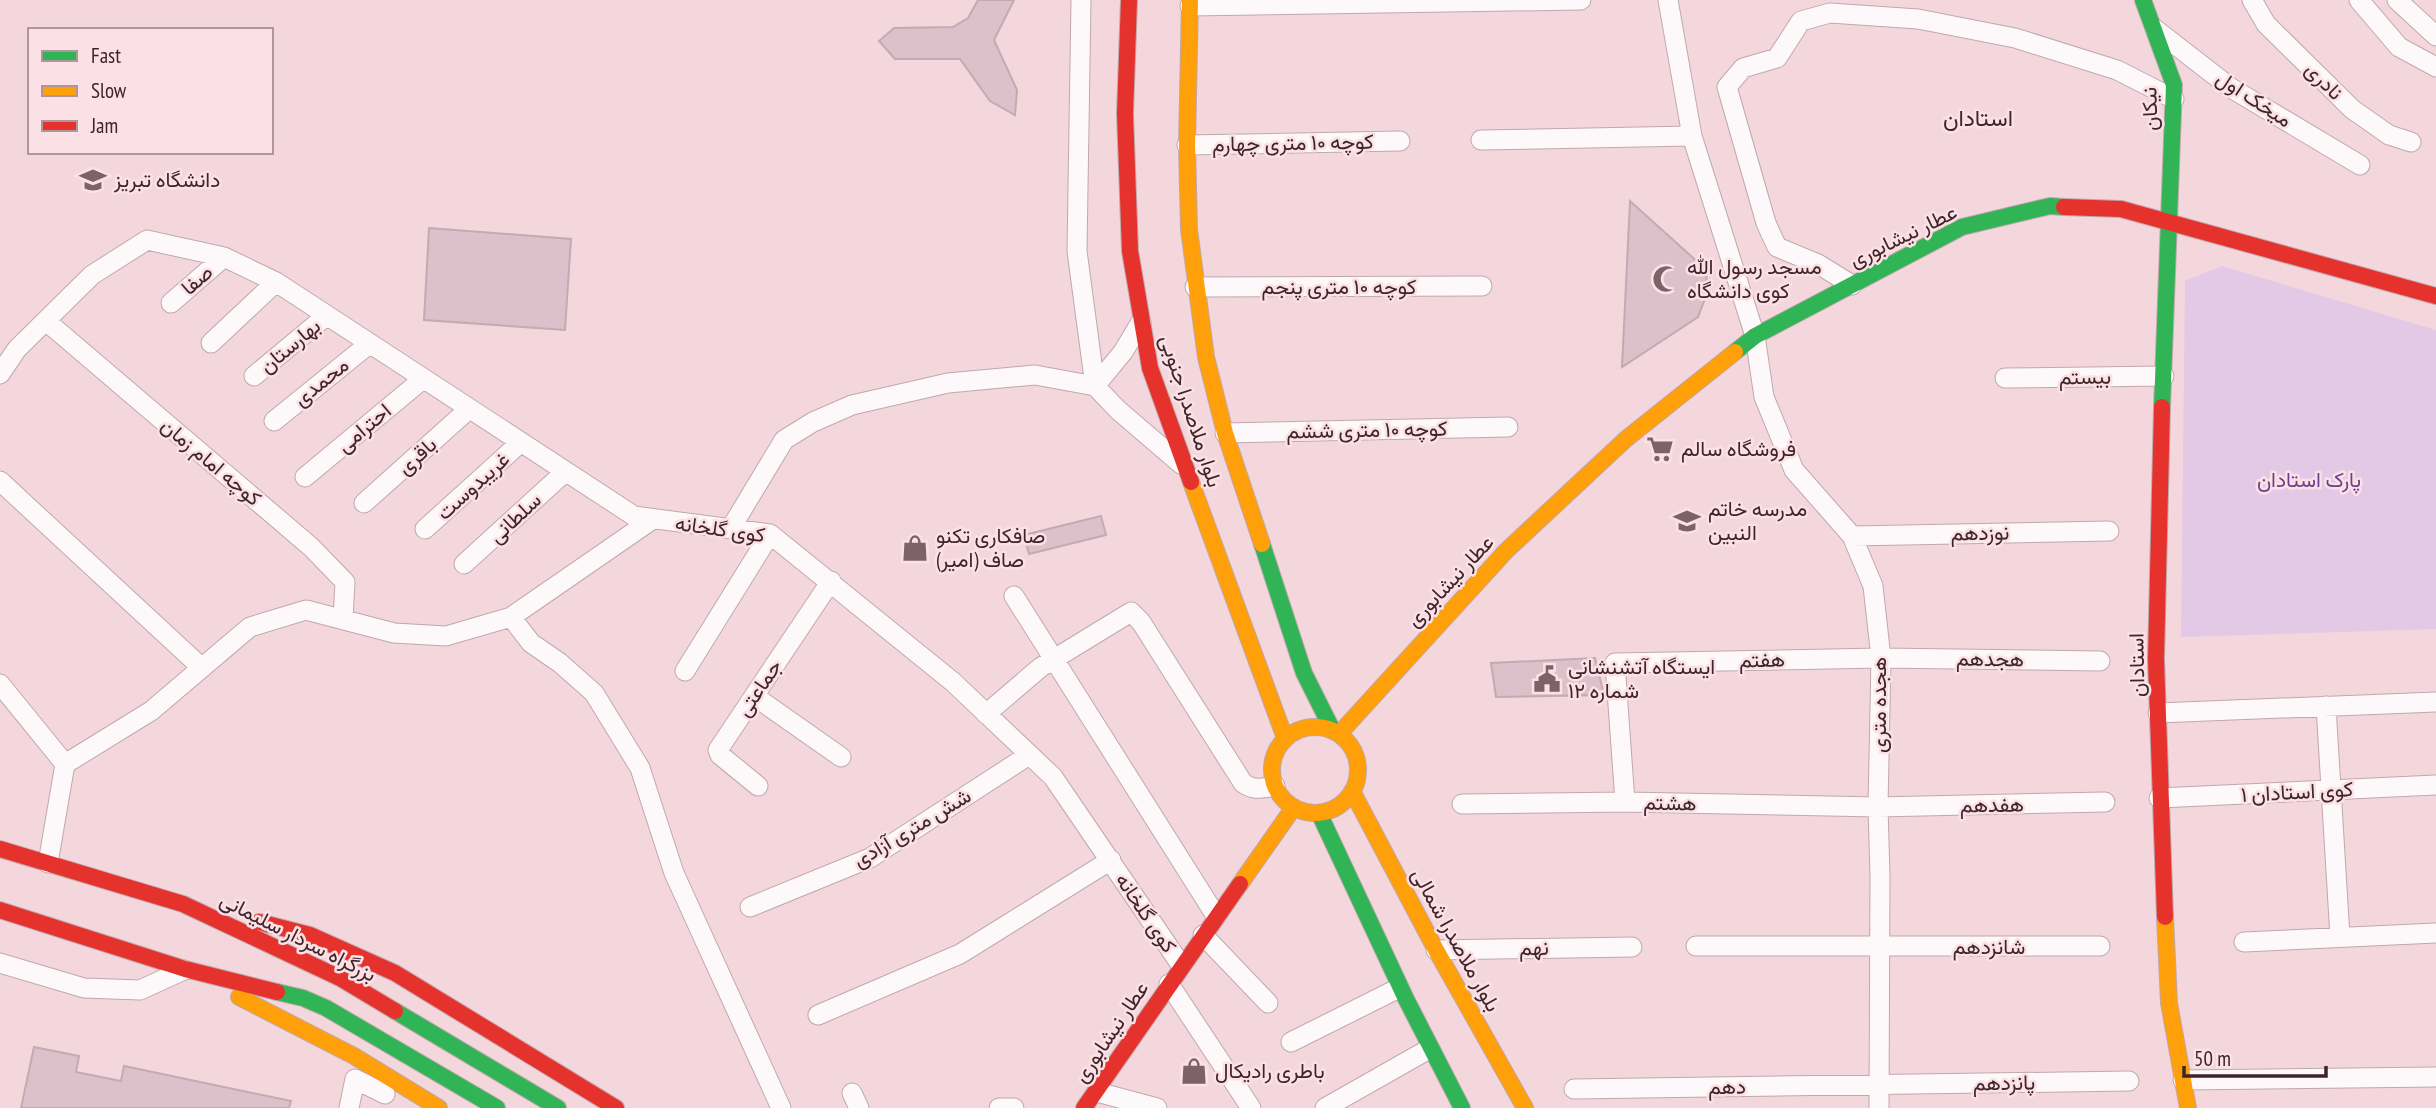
<svg xmlns="http://www.w3.org/2000/svg" width="2436" height="1108" viewBox="0 0 2436 1108" font-family="'PT Sans Narrow',Vazirmatn,sans-serif">
<style>
.green{fill:#e4c9e7}
.building{fill:#dcc0ca;stroke:#c2abb2;stroke-width:2}
.lines{fill:none;stroke-linecap:round;stroke-linejoin:round}
.street-casing{stroke:#c0a8ad;stroke-width:21}
.fast-casing{stroke:#c0a8ad;stroke-width:18}
.slow-casing{stroke:#c0a8ad;stroke-width:18}
.jam-casing{stroke:#c0a8ad;stroke-width:18}
.street{stroke:#fdf9fa;stroke-width:19}
.fast{stroke:#30b455;stroke-width:16}
.slow{stroke:#ff9f0a;stroke-width:16}
.jam{stroke:#e5322d;stroke-width:16}
.labels{text-anchor:middle;stroke-width:5;stroke-linejoin:round;paint-order:stroke}
.street-label{font-size:21px;fill:#3d252a;stroke:#fbe1e5}
.poi-label{font-size:21px;fill:#3d252a;stroke:#fbe1e5;text-anchor:start}
.park-label{font-size:21px;fill:#6a3f8f;stroke:#fbe1e5}
.neighbourhood-label{font-size:23px;fill:#3d252a;stroke:#fbe1e5}
</style>
<rect width="100%" height="100%" fill="#f3d7dc"/>
<!-- green -->
<path class="green" d="M 2222,266 L 2436,330 L 2436,629 L 2181,637 L 2185,281 Z"/>
<!-- building -->
<path class="building" d="M 978,0 L 1014,0 L 994,40 L 1017,90 L 1015,115 L 990,101 L 960,59 L 895,59 L 879,41 L 894,28 L 953,27 L 968,18 Z
M 1630,201 L 1701,265 L 1706,273 L 1707,284 L 1706,296 L 1698,317 L 1622,367 Z
M 429,228 L 571,239 L 565,330 L 424,320 Z
M 1101,516 L 1106,535 L 1029,554 L 1024,535 Z
M 1595,658 L 1604,695 L 1496,697 L 1491,663 Z
M 34,1047 L 79,1056 L 76,1072 L 121,1081 L 124,1066 L 291,1101 L 289,1108 L 21,1108 Z"/>
<g class="lines">
<defs>
<path id="street" d="M 1668,0 L 1692,136 L 1755,336 L 1764,397 L 1794,470 L 1852,536 L 1873,586 L 1881,658 L 1878,807 L 1880,876 L 1879,1108
M 2252,0 L 2266,24 L 2352,109 L 2389,135 L 2411,142
M 2359,0 L 2399,47 L 2436,67
M 2397,0 L 2436,36
M 1190,6 L 1581,0
M 2155,29 L 2231,88 L 2360,165
M 1481,140 L 1692,136
M 1187,145 L 1400,141
M 1852,285 L 1818,264 L 1777,247 L 1766,223 L 1727,87 L 1743,68 L 1777,58 L 1801,21 L 1830,13 L 1918,19 L 2015,38 L 2117,70 L 2174,99
M 1195,287 L 1482,286
M 171,303 L 224,257
M 46,321 L 311,547 L 345,582 L 343,620
M 1141,322 L 1123,352 L 1095,386 L 1118,410 L 1181,464
M 211,343 L 276,282
M 0,374 L 17,349 L 92,275 L 147,240 L 224,257 L 276,282 L 634,516 L 770,534 L 953,682 L 1053,777 L 1181,965
M 254,376 L 326,316
M 2005,378 L 2164,376
M 274,421 L 369,344
M 1225,433 L 1508,427
M 305,477 L 423,379
M 0,481 L 202,668
M 364,503 L 469,409
M 731,528 L 784,440 L 813,422 L 852,405 L 948,383 L 1035,375 L 1095,386 L 1077,251 L 1081,0
M 425,529 L 520,443
M 1852,536 L 2109,531
M 464,564 L 565,472
M 1014,596 L 1216,916
M 511,617 L 531,643 L 560,663 L 594,693 L 640,768 L 674,873 L 781,1108
M 685,671 L 770,534
M 0,684 L 65,764 L 48,863
M 754,696 L 841,757
M 2326,706 L 2340,937
M 2158,713 L 2436,702
M 986,714 L 1041,667 L 1131,612 L 1141,622 L 1243,783 C 1254,791 1262,788 1275,786
M 65,764 L 151,711 L 250,627 L 306,610 L 394,633 L 446,636 L 511,617 L 653,519
M 758,786 L 720,755 L 718,750 L 831,581
M 2159,798 L 2436,785
M 1625,802 L 1615,663 L 1881,658 L 2100,661
M 1462,804 L 1625,802 L 1878,807 L 2105,802
M 750,907 L 870,858 L 1029,755
M 1203,935 L 1268,1003
M 2244,942 L 2436,933
M 1696,946 L 2100,946
M 1436,950 L 1632,947
M 0,963 L 84,988 L 140,990 L 184,970
M 1169,984 L 1251,1108
M 818,1015 L 960,954 L 1111,860
M 1291,1042 L 1399,988
M 2183,1080 L 2436,1077
M 1574,1089 L 2129,1081
M 1097,1092 L 1157,1108
M 852,1093 L 859,1108
M 349,1108 L 355,1079 L 385,1094
M 999,1108 L 1014,1108
M 1325,1108 L 1429,1049"/>
<path id="fast" d="M 2143,0 L 2174,85 L 2162,407
M 1735,352 L 1755,336 L 1962,227 L 2050,206 L 2064,207
M 1262,544 L 1304,673 L 1333,731
M 1319,813 L 1406,999 L 1462,1108
M 277,992 L 303,998 L 326,1008 L 497,1108
M 395,1011 L 558,1108"/>
<path id="slow" d="M 1190,0 L 1187,145 L 1189,229 L 1206,357 L 1225,433 L 1262,544
M 1191,482 L 1285,738
M1272 770a43 43 0 1 1 86 0a43 43 0 1 1-86 0Z
M 1339,734 L 1506,551 L 1626,439 L 1735,352
M 1352,791 L 1436,950 L 1525,1108
M 1240,884 L 1294,807
M 2165,917 L 2169,1003 L 2188,1108
M 239,997 L 354,1056 L 439,1108"/>
<path id="jam" d="M 1129,0 L 1125,114 L 1130,251 L 1150,368 L 1191,482
M 2064,207 L 2121,209 L 2436,296
M 2162,407 L 2156,659 L 2165,917
M 0,849 L 183,904 L 340,978 L 395,1011
M 0,910 L 185,969 L 277,992
M 259,922 L 310,935 L 395,973 L 616,1108
M 1084,1108 L 1240,884"/>
</defs>
<!-- street casing -->
<use href="#street" class="street-casing"/>
<!-- fast casing -->
<use href="#fast" class="fast-casing"/>
<!-- slow casing -->
<use href="#slow" class="slow-casing"/>
<!-- jam casing -->
<use href="#jam" class="jam-casing"/>
<!-- street -->
<use href="#street" class="street"/>
<!-- fast -->
<use href="#fast" class="fast"/>
<!-- slow -->
<use href="#slow" class="slow"/>
<!-- jam -->
<use href="#jam" class="jam"/>
</g>
<!-- icons -->
<defs>
<symbol id="university-bare" viewBox="-9 -9 18 18"><path d="M0-5L7-2L0 1L-7-2ZM-4 1L0 2.5L4 1V4Q0 6-4 4Z" fill="#7d6368" stroke="#fbe1e5" stroke-width="2.5" paint-order="stroke"/></symbol>
<symbol id="mosque-bare" viewBox="-9 -9 18 18"><path d="M3.5-4.9A6 6 0 1 0 3.5 4.9A5 5 0 1 1 3.5-4.9Z" fill="#7d6368" stroke="#fbe1e5" stroke-width="2.5" paint-order="stroke"/></symbol>
<symbol id="supermarket-bare" viewBox="-9 -9 18 18"><path d="M-6-5.5h2.5l.6 2H6L4.5 2H-2.5L-4.4-4H-6ZM-1.5 3.2a1.3 1.3 0 1 0 .1 0ZM3 3.2a1.3 1.3 0 1 0 .1 0Z" fill="#7d6368" stroke="#fbe1e5" stroke-width="2.5" paint-order="stroke"/></symbol>
<symbol id="school-bare" viewBox="-9 -9 18 18"><path d="M0-5L7-2L0 1L-7-2ZM-4 1L0 2.5L4 1V4Q0 6-4 4Z" fill="#7d6368" stroke="#fbe1e5" stroke-width="2.5" paint-order="stroke"/></symbol>
<symbol id="shop-bare" viewBox="-9 -9 18 18"><path d="M-5-2.5h2.3a2.7 3.5 0 0 1 5.4 0H5L5.5 6h-11ZM-1.5-2.5h3a1.5 2.3 0 0 0-3 0Z" fill="#7d6368" stroke="#fbe1e5" stroke-width="2.5" paint-order="stroke"/></symbol>
<symbol id="civic-bare" viewBox="-9 -9 18 18"><path d="M-.6-6.5H3V-4.5H.6V-3L4-1V1h2V6H-6V1h2V-1L-.6-3ZM-1.2 2.5V6h2.4V2.5Z" fill="#7d6368" stroke="#fbe1e5" stroke-width="2.5" paint-order="stroke"/></symbol>
</defs>
<g fill-rule="evenodd">
<use href="#university-bare" x="74" y="161" width="38" height="38"/>
<use href="#mosque-bare" x="1647" y="260" width="38" height="38"/>
<use href="#supermarket-bare" x="1641" y="430" width="38" height="38"/>
<use href="#school-bare" x="1668" y="502" width="38" height="38"/>
<use href="#shop-bare" x="896" y="529" width="38" height="38"/>
<use href="#civic-bare" x="1528" y="660" width="38" height="38"/>
<use href="#shop-bare" x="1175" y="1052" width="38" height="38"/>
</g>
<g class="labels">
<!-- street labels -->
<g class="street-label">
<text transform="translate(2324 81) rotate(45)" y="7">نادری</text>
<text transform="translate(2254 99) rotate(33)" y="7">میخک اول</text>
<text transform="translate(2150 109) rotate(-92)" y="7">نیکان</text>
<text transform="translate(1293 143) rotate(-1)" y="7">کوچه ۱۰ متری چهارم</text>
<text transform="translate(1903 236) rotate(-26)" y="7">عطار نیشابوری</text>
<text transform="translate(197 280) rotate(-41)" y="7">صفا</text>
<text x="1339" y="294">کوچه ۱۰ متری پنجم</text>
<text transform="translate(290 346) rotate(-40)" y="7">بهارستان</text>
<text transform="translate(2085 377) rotate(-1)" y="7">بیستم</text>
<text transform="translate(321 382) rotate(-39)" y="7">محمدی</text>
<text transform="translate(1191 411) rotate(72)" y="7">بلوار ملاصدرا جنوبی</text>
<text transform="translate(364 428) rotate(-40)" y="7">احترامی</text>
<text transform="translate(1367 430) rotate(-1)" y="7">کوچه ۱۰ متری ششم</text>
<text transform="translate(417 456) rotate(-42)" y="7">باقری</text>
<text transform="translate(211 462) rotate(40)" y="7">کوچه امام زمان</text>
<text transform="translate(473 486) rotate(-42)" y="7">غریبدوست</text>
<text transform="translate(515 518) rotate(-43)" y="7">سلطانی</text>
<text transform="translate(720 529) rotate(8)" y="7">کوی گلخانه</text>
<text transform="translate(1980 533) rotate(-1)" y="7">نوزدهم</text>
<text transform="translate(1450 581) rotate(-47)" y="7">عطار نیشابوری</text>
<text transform="translate(1990 659) rotate(1)" y="7">هجدهم</text>
<text transform="translate(1762 660) rotate(-1)" y="7">هفتم</text>
<text transform="translate(2137 665) rotate(-91)" y="7">استادان</text>
<text transform="translate(759 688) rotate(-56)" y="7">جماعتی</text>
<text transform="translate(1879 705) rotate(-90)" y="7">هجده متری</text>
<text transform="translate(2297 792) rotate(-3)" y="7">کوی استادان ۱</text>
<text transform="translate(1670 803) rotate(1)" y="7">هشتم</text>
<text transform="translate(1992 805) rotate(-1)" y="7">هفدهم</text>
<text transform="translate(912 828) rotate(-31)" y="7">شش متری آزادی</text>
<text transform="translate(1146 913) rotate(56)" y="7">کوی گلخانه</text>
<text transform="translate(298 937) rotate(27)" y="7">بزرگراه سردار سلیمانی</text>
<text transform="translate(1456 940) rotate(61)" y="7">بلوار ملاصدرا شمالی</text>
<text x="1989" y="954">شانزدهم</text>
<text transform="translate(1534 948) rotate(-1)" y="7">نهم</text>
<text transform="translate(1111 1032) rotate(-56)" y="7">عطار نیشابوری</text>
<text transform="translate(2004 1083) rotate(-1)" y="7">پانزدهم</text>
<text transform="translate(1727 1087) rotate(-1)" y="7">دهم</text>
</g>
<!-- poi labels -->
<g class="poi-label">
<text x="114" y="187">دانشگاه تبریز</text>
<text x="1687" y="274">مسجد رسول الله<tspan x="1687" dy="24">کوی دانشگاه</tspan></text>
<text x="1681" y="456">فروشگاه سالم</text>
<text x="1708" y="516">مدرسه خاتم<tspan x="1708" dy="24">النبین</tspan></text>
<text x="936" y="543">صافکاری تکنو<tspan x="936" dy="24">صاف (امیر)</tspan></text>
<text x="1568" y="674">ایستگاه آتشنشانی<tspan x="1568" dy="24">شماره ۱۲</tspan></text>
<text x="1215" y="1078">باطری رادیکال</text>
</g>
<!-- park labels -->
<g class="park-label">
<text x="2309" y="487">پارک استادان</text>
</g>
<!-- neighbourhood labels -->
<g class="neighbourhood-label">
<text x="1978" y="126">استادان</text>
</g>
</g>
<!-- legend -->
<rect x="28" y="28" width="245" height="126" fill="#fbe1e5" stroke="#af969a" stroke-width="2"/>
<rect x="42" y="51" width="35" height="10" fill="#30b455" stroke="#af969a" stroke-width="2"/>
<text x="91" y="63" font-size="21" fill="#3d252a">Fast</text>
<rect x="42" y="86" width="35" height="10" fill="#ff9f0a" stroke="#af969a" stroke-width="2"/>
<text x="91" y="98" font-size="21" fill="#3d252a">Slow</text>
<rect x="42" y="121" width="35" height="10" fill="#e5322d" stroke="#af969a" stroke-width="2"/>
<text x="91" y="133" font-size="21" fill="#3d252a">Jam</text>
<!-- scale -->
<path d="M2184 1066v10h142v-10" fill="none" stroke="#3d252a" stroke-width="3.5"/>
<text x="2194" y="1066" font-size="21" fill="#3d252a" stroke="#fbe1e5" stroke-width="5" paint-order="stroke">50 m</text>
</svg>
